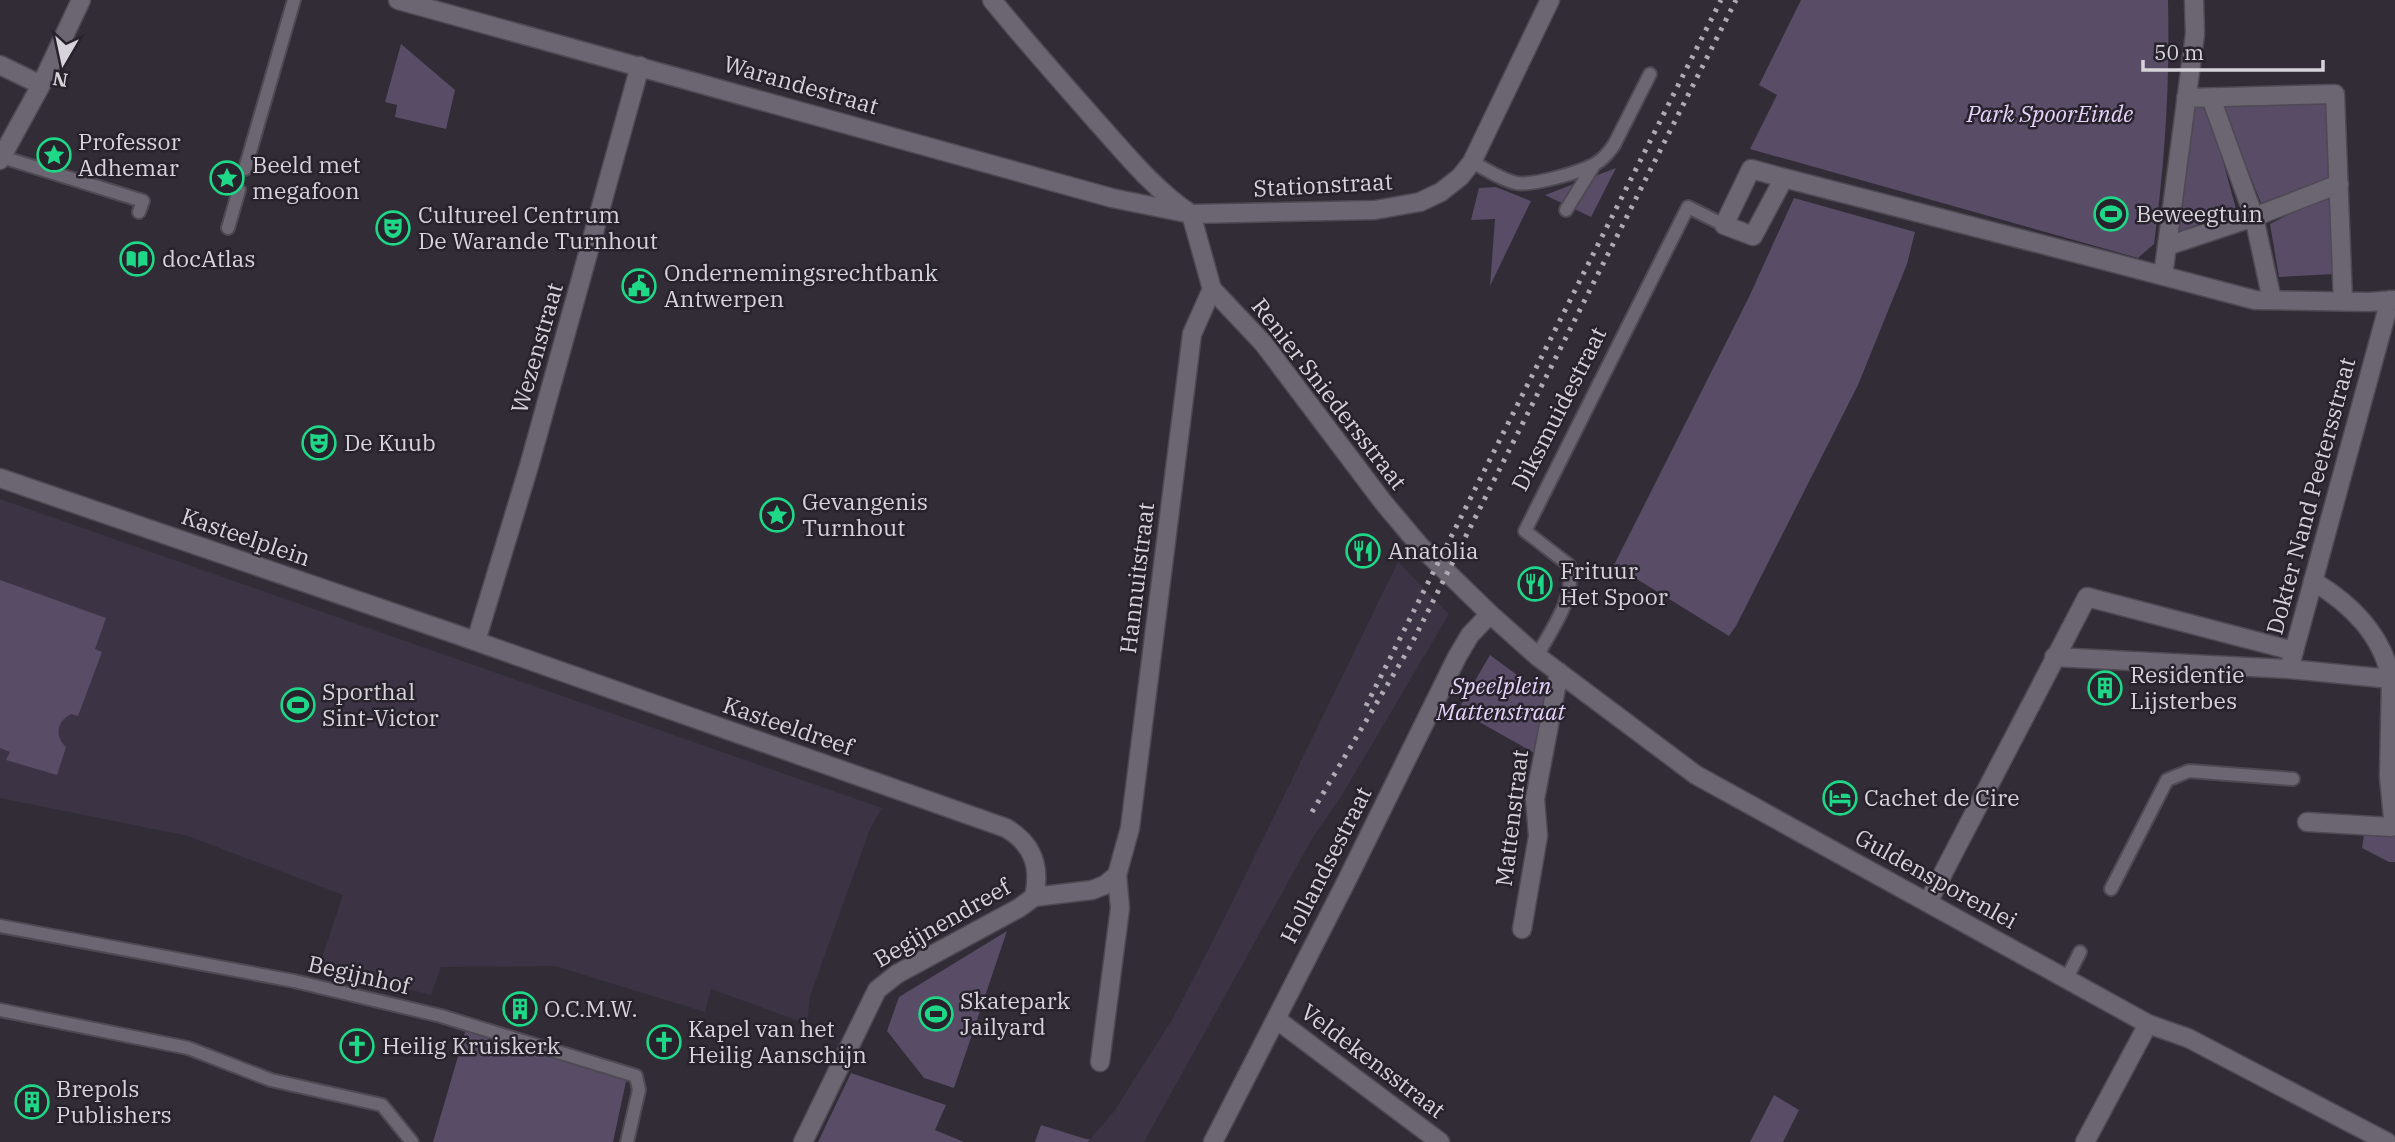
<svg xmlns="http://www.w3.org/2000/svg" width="2395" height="1142" viewBox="0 0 2395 1142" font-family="'IBM Plex Serif',serif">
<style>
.built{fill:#3c3444}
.green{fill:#594c67}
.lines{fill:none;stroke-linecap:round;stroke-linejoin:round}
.service-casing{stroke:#4e4952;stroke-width:16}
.pedestrian-casing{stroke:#4e4952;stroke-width:21}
.minor-casing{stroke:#4e4952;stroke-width:21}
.tertiary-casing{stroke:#4e4952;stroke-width:21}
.service{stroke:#6b6671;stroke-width:12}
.pedestrian{stroke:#6b6671;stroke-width:18}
.minor{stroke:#6b6671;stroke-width:18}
.tertiary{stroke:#6b6671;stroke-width:18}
.rail{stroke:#aeabb2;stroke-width:5;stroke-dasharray:3.5 7;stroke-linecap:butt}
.labels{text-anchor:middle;stroke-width:5;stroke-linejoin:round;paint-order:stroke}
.street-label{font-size:23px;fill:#d6d3da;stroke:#27222c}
.park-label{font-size:23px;font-style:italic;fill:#e6d3fa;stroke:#27222c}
.poi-label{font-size:23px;fill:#d6d3da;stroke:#27222c;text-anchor:start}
</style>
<rect width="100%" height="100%" fill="#312c36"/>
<!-- built -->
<path class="built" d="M 0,499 L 882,808 L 870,829 L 810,996 L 807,1024 L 711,989 L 705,1012 L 555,966 L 441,967 L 431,995 L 319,967 L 343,895 L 188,836 L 0,798 Z
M 1398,562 L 1449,614 L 1342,795 L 1313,837 L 1144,1142 L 1088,1142 L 1115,1110 L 1173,1018 L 1220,927 Z"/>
<!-- green -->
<path class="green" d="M 1801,0 L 2168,0 C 2170,84 2165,160 2154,244 L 2138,258 L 1750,149 L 1777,95 L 1759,85 Z
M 401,44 L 455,90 L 446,129 L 395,117 L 397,105 L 385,102 Z
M 2327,104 L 2329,181 L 2261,203 L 2222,106 Z
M 2208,106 L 2236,209 L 2179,232 L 2195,107 Z
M 1616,168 L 1591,217 L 1545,195 Z
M 1496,187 L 1531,201 L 1490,286 L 1495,219 L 1471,220 L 1479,188 Z
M 2330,193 L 2334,274 L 2279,277 L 2270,224 Z
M 1794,198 L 1915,232 L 1907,264 L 1858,385 L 1736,626 L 1729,636 L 1614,565 L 1749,297 Z
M 0,580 L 106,618 L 95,649 L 102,652 L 78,716 L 71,714 C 57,721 54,736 66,747 L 57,775 L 6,760 L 10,752 L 0,748 Z
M 1490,655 L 1547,697 L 1536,754 L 1458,710 Z
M 2370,829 L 2395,833 L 2395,862 L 2389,862 L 2362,848 L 2364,835 Z
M 1007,931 L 954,1088 L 924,1078 L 887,1031 L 899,997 Z
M 466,1029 L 627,1077 L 613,1142 L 433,1142 Z
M 851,1073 L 946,1105 L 935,1130 L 964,1142 L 818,1142 Z
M 1774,1095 L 1799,1110 L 1783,1142 L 1750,1142 Z
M 1041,1125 L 1086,1139 L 1090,1139 L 1088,1142 L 1035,1142 Z"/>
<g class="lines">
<defs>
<path id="service" d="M 2,157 L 143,201 L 139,212
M 1472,162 C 1486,169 1501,180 1516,183 C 1532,186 1581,172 1595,164 C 1603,160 1609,152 1614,145 L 1650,74
M 245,169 L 294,0
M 1566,210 L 1594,165
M 228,228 L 239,190
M 1537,656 C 1552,628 1576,598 1569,565 L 1525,531 L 1688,207 L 1724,225
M 2111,889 L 2167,780 L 2189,771 L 2293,779
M 0,926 L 294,981 L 441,1016 L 636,1076 L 639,1090 L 627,1142
M 2066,980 L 2080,952
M 0,1010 L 188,1048 L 271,1080 L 382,1105 L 412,1142"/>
<path id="pedestrian" d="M 2054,657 L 2289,669 L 2294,651
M 2289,669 L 2391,679 C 2382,634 2351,604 2313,581
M 2307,822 L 2391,827 L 2393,818 L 2389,777 L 2391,679 L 2395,671"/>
<path id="minor" d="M 398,0 L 1112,198 L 1191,214
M 992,0 C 1026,42 1062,82 1097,122 C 1126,154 1153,188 1188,212
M 0,65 L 41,85
M 2186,98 L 2335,94 L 2343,301
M 2211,98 L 2254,217 L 2272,300
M 0,160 L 41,85 L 81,0
M 1784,178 L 1753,236 L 1724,225 L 1751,169 L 1784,178 L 2099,259 L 2255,300 L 2369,302 L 2395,300
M 2167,246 L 2254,217 L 2339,184
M 2163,276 L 2195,34 L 2194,0
M 0,478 L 458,635 L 1006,828 C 1033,844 1041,866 1034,897
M 476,641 L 529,466 L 640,66
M 1928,902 L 2087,597 L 2294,651 L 2390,300
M 1522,929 L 1538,836 L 1535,799 L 1559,672
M 1276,1019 L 1440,1142
M 1100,1062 L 1120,908 L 1117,875
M 803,1142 L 877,990 L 897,974 L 1019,908 L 1034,897 L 1092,890 L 1105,885 L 1117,875 L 1130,828 L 1192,334 L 1212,289
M 1213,1142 L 1346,882 L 1457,657 L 1470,635 L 1490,614
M 2085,1142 L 2148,1024"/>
<path id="tertiary" d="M 1550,0 L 1472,162 L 1460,177 L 1441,192 L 1420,202 L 1375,210 L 1191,214 L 1212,289 L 1263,343 L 1383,502 L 1420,546 L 1490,614 L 1537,656 L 1696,775 L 2148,1024 L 2188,1038 L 2387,1142"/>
</defs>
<!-- service casing -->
<use href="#service" class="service-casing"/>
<!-- pedestrian casing -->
<use href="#pedestrian" class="pedestrian-casing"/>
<!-- minor casing -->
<use href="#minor" class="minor-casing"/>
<!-- tertiary casing -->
<use href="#tertiary" class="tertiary-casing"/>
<!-- service -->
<use href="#service" class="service"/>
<!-- pedestrian -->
<use href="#pedestrian" class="pedestrian"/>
<!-- minor -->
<use href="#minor" class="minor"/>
<!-- tertiary -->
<use href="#tertiary" class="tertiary"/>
<!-- rail -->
<path class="rail" d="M 1366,706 L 1721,0
M 1312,812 L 1411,645 L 1736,0"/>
</g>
<!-- icons -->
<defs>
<symbol id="sight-ring" viewBox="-11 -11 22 22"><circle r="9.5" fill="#27222c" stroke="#1fd887" stroke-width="1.5"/><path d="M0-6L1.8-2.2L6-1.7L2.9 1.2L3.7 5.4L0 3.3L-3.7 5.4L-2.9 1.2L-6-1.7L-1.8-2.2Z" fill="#1fd887"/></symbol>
<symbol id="stadium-ring" viewBox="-11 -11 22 22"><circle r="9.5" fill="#27222c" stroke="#1fd887" stroke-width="1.5"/><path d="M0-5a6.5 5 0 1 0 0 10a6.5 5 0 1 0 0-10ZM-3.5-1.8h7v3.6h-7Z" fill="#1fd887"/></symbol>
<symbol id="theatre-ring" viewBox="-11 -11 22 22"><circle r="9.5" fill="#27222c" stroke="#1fd887" stroke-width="1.5"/><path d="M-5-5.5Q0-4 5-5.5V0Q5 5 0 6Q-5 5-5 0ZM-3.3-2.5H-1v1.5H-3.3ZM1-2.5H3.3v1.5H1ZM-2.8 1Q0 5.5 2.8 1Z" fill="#1fd887"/></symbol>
<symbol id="library-ring" viewBox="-11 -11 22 22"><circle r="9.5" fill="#27222c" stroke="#1fd887" stroke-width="1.5"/><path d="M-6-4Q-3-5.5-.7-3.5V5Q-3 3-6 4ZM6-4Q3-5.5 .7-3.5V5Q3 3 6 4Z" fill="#1fd887"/></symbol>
<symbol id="civic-ring" viewBox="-11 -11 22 22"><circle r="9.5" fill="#27222c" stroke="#1fd887" stroke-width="1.5"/><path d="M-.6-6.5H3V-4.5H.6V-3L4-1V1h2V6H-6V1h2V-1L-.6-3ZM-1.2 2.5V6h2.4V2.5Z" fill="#1fd887"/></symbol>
<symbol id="restaurant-ring" viewBox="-11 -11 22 22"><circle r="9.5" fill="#27222c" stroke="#1fd887" stroke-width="1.5"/><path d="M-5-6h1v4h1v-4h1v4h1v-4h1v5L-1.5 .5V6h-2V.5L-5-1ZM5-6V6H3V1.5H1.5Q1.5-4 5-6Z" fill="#1fd887"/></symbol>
<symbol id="building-ring" viewBox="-11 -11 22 22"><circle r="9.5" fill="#27222c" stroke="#1fd887" stroke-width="1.5"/><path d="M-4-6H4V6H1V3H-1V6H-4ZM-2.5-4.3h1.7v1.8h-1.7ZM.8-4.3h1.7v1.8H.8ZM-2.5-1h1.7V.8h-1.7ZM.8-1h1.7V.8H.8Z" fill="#1fd887"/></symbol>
<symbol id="hotel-ring" viewBox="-11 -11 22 22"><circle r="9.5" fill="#27222c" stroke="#1fd887" stroke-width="1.5"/><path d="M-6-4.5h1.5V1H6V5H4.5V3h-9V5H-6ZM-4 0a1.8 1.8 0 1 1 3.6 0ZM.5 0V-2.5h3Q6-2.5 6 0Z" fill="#1fd887"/></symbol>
<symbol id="church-ring" viewBox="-11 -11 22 22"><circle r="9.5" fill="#27222c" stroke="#1fd887" stroke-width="1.5"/><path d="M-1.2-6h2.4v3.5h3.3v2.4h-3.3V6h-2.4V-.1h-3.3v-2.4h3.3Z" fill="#1fd887"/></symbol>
</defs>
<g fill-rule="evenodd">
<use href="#sight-ring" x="35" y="136" width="38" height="38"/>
<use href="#sight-ring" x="208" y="159" width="38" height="38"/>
<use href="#stadium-ring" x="2092" y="195" width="38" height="38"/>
<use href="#theatre-ring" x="374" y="209" width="38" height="38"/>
<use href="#library-ring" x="118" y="240" width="38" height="38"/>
<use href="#civic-ring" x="620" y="267" width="38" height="38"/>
<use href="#theatre-ring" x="300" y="424" width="38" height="38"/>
<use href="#sight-ring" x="758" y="496" width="38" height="38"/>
<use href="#restaurant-ring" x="1344" y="532" width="38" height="38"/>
<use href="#restaurant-ring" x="1516" y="565" width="38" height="38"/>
<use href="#building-ring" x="2086" y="669" width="38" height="38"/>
<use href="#stadium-ring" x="279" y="686" width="38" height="38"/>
<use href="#hotel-ring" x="1821" y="779" width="38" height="38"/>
<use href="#building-ring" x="501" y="990" width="38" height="38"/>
<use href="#stadium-ring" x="917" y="995" width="38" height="38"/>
<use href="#church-ring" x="645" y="1023" width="38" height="38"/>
<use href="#church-ring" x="338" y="1027" width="38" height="38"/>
<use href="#building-ring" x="13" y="1083" width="38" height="38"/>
</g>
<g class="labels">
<!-- street labels -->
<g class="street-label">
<text transform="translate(801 85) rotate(16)" y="8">Warandestraat</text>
<text transform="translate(1323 185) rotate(-3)" y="8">Stationstraat</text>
<text transform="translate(537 348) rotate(-74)" y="8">Wezenstraat</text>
<text transform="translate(1329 394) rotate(52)" y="8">Renier Sniedersstraat</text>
<text transform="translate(1559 409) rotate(-63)" y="8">Diksmuidestraat</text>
<text transform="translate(2311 496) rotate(-75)" y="8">Dokter Nand Peetersstraat</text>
<text transform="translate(246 537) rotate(19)" y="8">Kasteelplein</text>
<text transform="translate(1137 578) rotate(-83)" y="8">Hannuitstraat</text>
<text transform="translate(788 726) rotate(19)" y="8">Kasteeldreef</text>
<text transform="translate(1512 818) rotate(-83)" y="8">Mattenstraat</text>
<text transform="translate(1326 865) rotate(-63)" y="8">Hollandsestraat</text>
<text transform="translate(1936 879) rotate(29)" y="8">Guldensporenlei</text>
<text transform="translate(942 923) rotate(-30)" y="8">Begijnendreef</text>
<text transform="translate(359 975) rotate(13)" y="8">Begijnhof</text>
<text transform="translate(1373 1061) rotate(37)" y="8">Veldekensstraat</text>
</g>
<!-- park labels -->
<g class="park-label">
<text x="2050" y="122">Park SpoorEinde</text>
<text x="1501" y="694">Speelplein<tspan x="1501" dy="26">Mattenstraat</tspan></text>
</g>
<!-- poi labels -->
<g class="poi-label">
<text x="78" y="150">Professor<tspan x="78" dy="26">Adhemar</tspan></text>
<text x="252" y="173">Beeld met<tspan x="252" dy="26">megafoon</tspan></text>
<text x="2136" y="222">Beweegtuin</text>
<text x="418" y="223">Cultureel Centrum<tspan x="418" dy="26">De Warande Turnhout</tspan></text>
<text x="162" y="267">docAtlas</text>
<text x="664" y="281">Ondernemingsrechtbank<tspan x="664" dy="26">Antwerpen</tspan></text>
<text x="344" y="451">De Kuub</text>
<text x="802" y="510">Gevangenis<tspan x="802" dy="26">Turnhout</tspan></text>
<text x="1388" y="559">Anatolia</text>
<text x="1560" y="579">Frituur<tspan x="1560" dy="26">Het Spoor</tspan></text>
<text x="2130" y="683">Residentie<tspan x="2130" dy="26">Lijsterbes</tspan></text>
<text x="322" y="700">Sporthal<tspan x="322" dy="26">Sint-Victor</tspan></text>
<text x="1864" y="806">Cachet de Cire</text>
<text x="960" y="1009">Skatepark<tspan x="960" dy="26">Jailyard</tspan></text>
<text x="544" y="1017">O.C.M.W.</text>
<text x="688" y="1037">Kapel van het<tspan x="688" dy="26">Heilig Aanschijn</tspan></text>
<text x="382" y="1054">Heilig Kruiskerk</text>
<text x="56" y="1097">Brepols<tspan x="56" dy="26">Publishers</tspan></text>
</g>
</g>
<!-- north arrow -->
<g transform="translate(63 63) rotate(189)" stroke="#27222c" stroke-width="5" paint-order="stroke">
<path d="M0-5L12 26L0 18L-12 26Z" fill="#d6d3da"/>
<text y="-10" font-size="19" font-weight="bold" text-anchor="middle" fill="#d6d3da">N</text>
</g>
<!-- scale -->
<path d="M2143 60v10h180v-10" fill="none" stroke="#d6d3da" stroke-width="3.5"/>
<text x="2154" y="60" font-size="21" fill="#d6d3da" stroke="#27222c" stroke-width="5" paint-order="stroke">50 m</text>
</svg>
